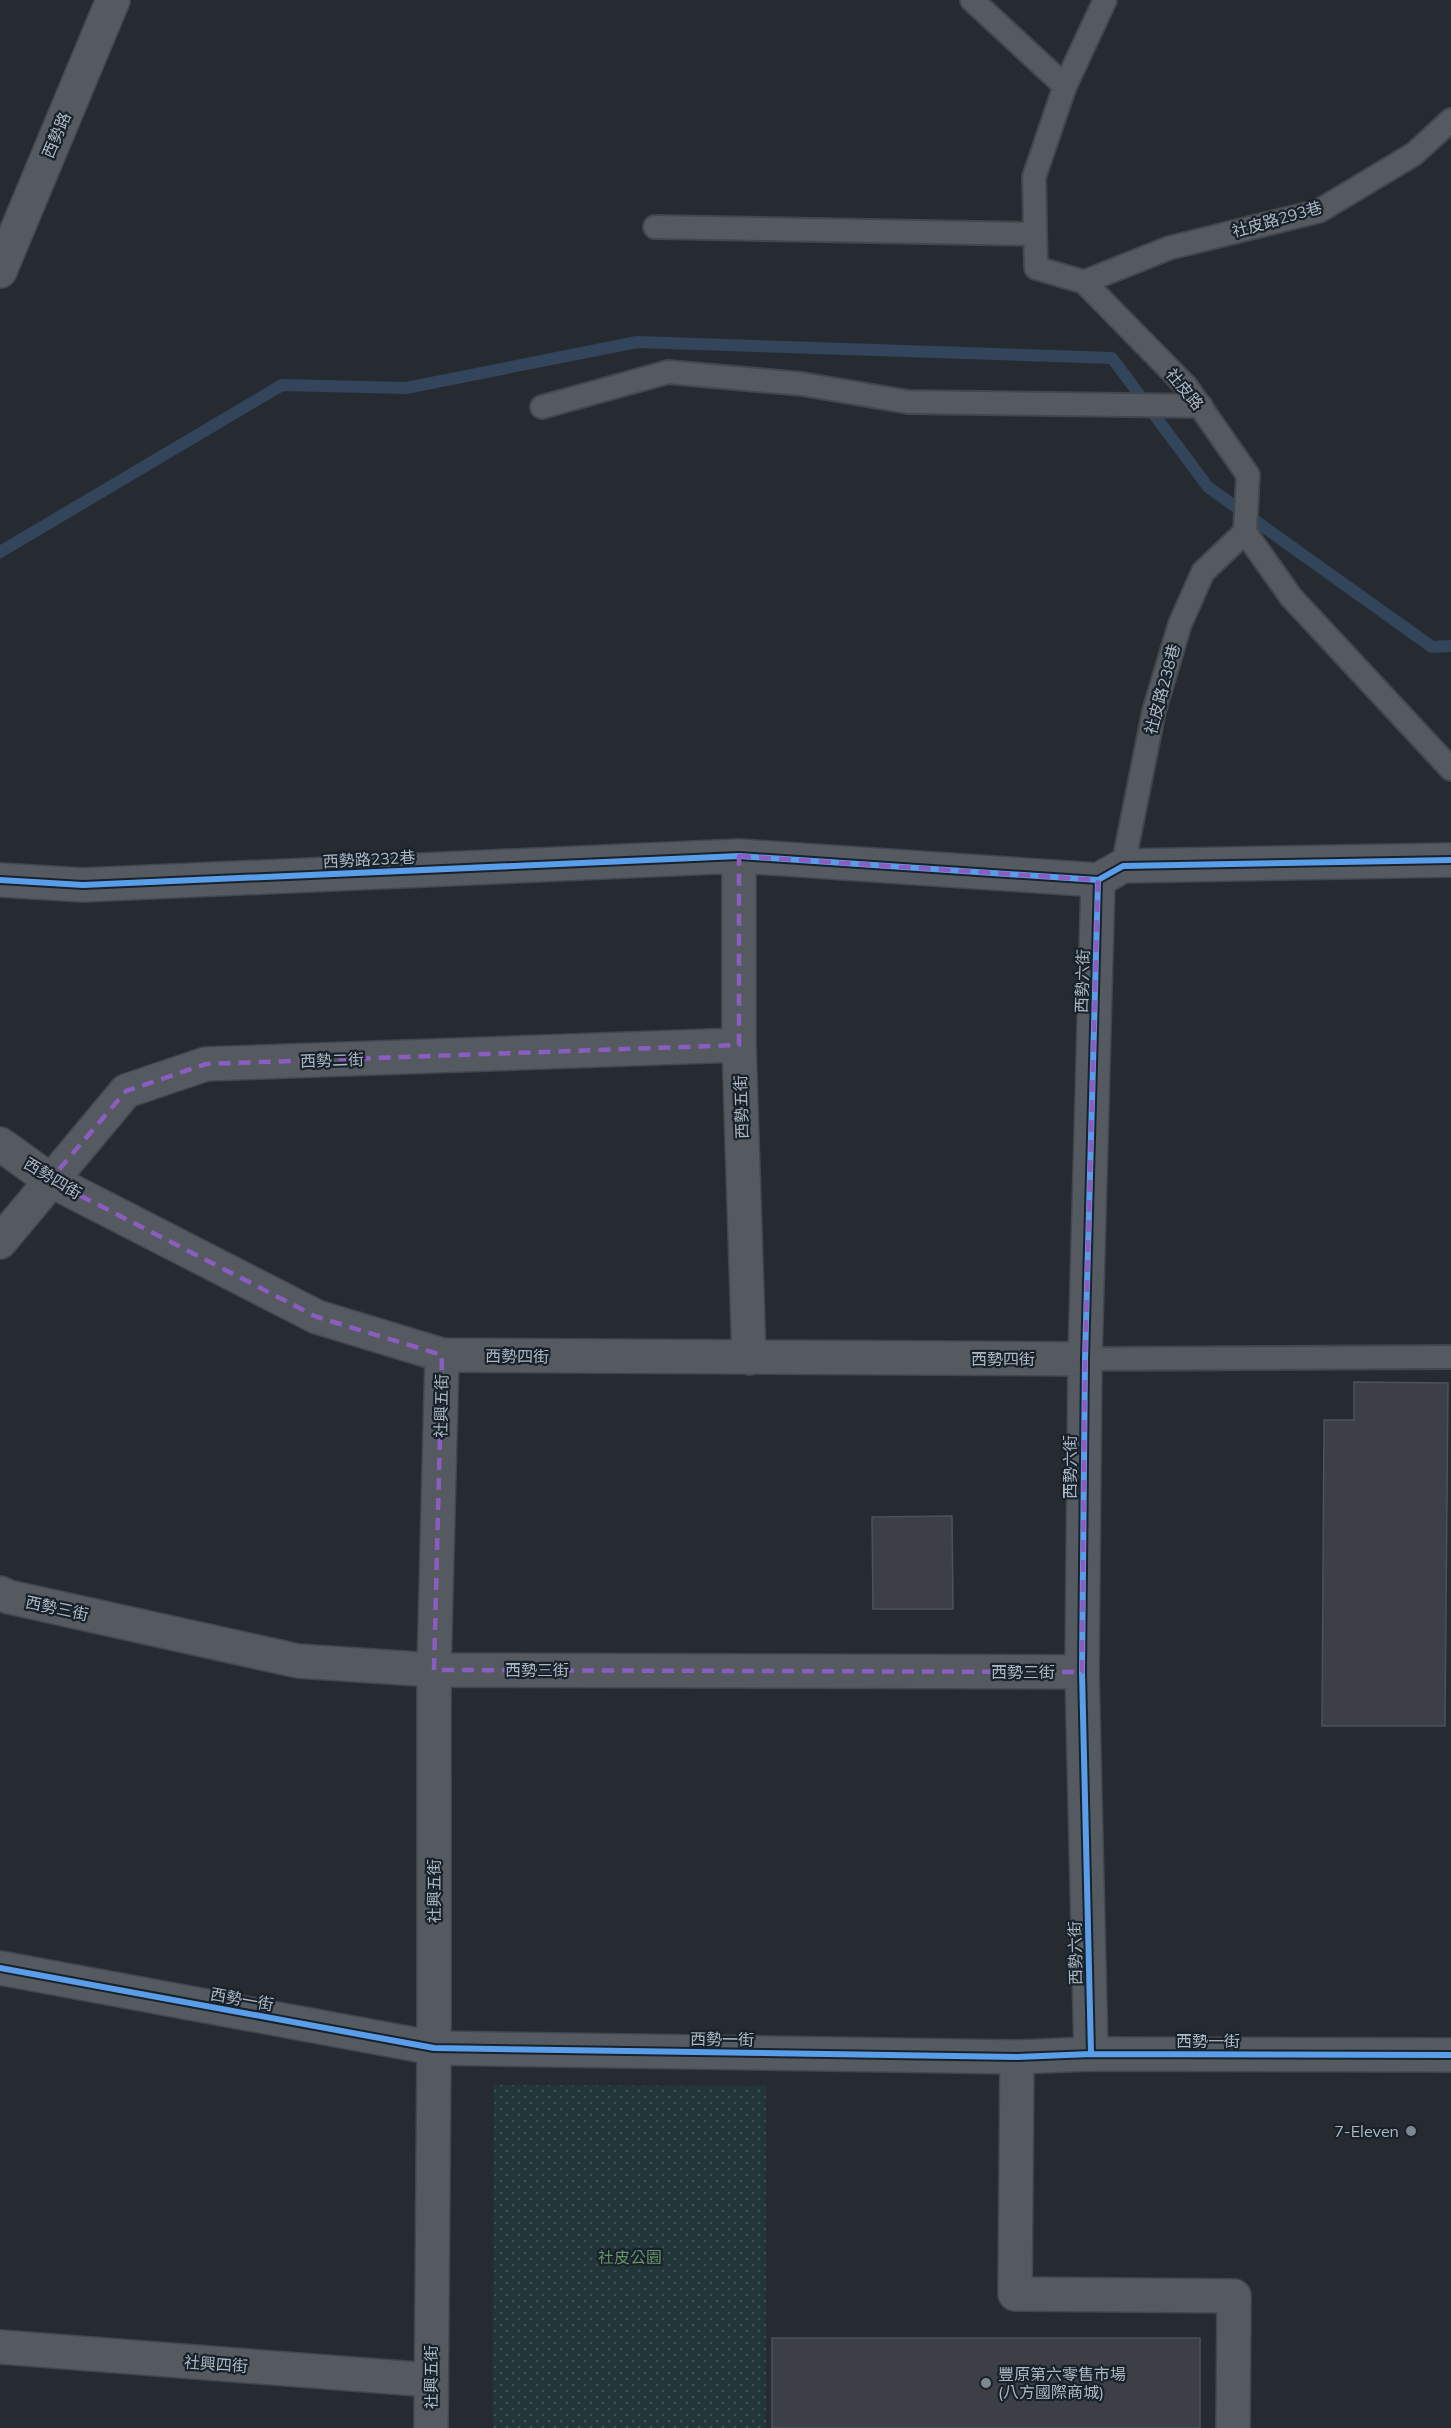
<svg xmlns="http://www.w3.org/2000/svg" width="1451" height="2428" viewBox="0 0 1451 2428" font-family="Mulish,'Noto Sans TC',sans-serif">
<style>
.park{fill:url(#park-dots)}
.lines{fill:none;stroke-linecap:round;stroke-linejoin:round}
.stream{stroke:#32455a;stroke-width:12}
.building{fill:#3c4046;stroke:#4c525a;stroke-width:1.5}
.service-casing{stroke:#42474c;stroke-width:26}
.minor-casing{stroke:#42474c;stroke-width:36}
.tertiary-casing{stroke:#42474c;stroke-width:36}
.service{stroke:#545a60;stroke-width:22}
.minor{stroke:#545a60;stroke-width:33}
.tertiary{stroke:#545a60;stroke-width:33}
.cycleway-casing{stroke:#19222b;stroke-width:10}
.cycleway{stroke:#5a9eea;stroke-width:6}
.marked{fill:none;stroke:#8c5dc1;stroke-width:4.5;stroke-dasharray:12 8;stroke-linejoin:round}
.poi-dot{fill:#7d8791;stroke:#19222b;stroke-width:2}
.labels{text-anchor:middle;stroke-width:4.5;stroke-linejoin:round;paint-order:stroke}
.street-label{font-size:16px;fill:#adb8c4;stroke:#19222b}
.poi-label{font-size:16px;fill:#adb8c4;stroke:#19222b;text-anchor:end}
.park-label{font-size:16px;fill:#65936c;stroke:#19222b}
</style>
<defs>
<pattern id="park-dots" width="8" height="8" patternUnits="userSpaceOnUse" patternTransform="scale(1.5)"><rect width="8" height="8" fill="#223637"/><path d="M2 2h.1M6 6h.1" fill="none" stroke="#3f5152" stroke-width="1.8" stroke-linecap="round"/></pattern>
</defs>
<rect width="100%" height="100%" fill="#252b31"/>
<!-- park -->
<path class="park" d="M 494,2085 L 766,2086 L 766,2428 L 493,2428 Z"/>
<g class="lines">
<!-- stream -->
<path class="stream" d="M 0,552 L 282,385 L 406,388 L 637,342 L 1112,358 L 1208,487 L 1432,647 L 1451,646"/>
</g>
<!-- building -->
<path class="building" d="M 1354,1382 L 1448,1383 L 1445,1726 L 1322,1726 L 1324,1420 L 1354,1420 Z
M 952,1516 L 953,1609 L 873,1609 L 872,1517 Z
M 772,2338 L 1200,2338 L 1200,2428 L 772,2428 Z"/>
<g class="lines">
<defs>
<path id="service" d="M 972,0 L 1065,86
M 1105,0 L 1065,86 L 1034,177 L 1036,268 L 1084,282 L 1186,386 L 1248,475 L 1245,532 L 1291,597 L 1451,769
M 655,227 L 1035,234
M 1084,282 L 1169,248 L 1319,211 L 1414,154 L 1451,120
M 542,407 L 668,372 L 802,384 L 908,402 L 1201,406
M 1123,866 L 1154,711 L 1180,624 L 1203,572 L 1245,532
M 1085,1359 L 1451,1357"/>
<path id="minor" d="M 739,856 L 739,1045 L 749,1358
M 0,880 L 83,885 L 739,856 L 1098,880 L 1123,866 L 1451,860
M 0,1144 L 50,1180 L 317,1317 L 442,1355 L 1085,1359
M 0,1242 L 126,1091 L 206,1064 L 739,1045
M 0,1593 L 9,1597 L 298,1661 L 434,1670 L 1082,1672
M 1091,2054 L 1082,1672 L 1085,1359 L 1098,880
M 1017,2057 L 1015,2294 L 1234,2296 L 1233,2428
M 0,2347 L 431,2380
M 431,2428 L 434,2048 L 434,1670 L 442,1355"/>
<path id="tertiary" d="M 0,271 L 113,0
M 0,1968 L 434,2048 L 1017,2057 L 1091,2054 L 1451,2055"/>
</defs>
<!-- service casing -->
<use href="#service" class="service-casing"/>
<!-- minor casing -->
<use href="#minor" class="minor-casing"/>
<!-- tertiary casing -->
<use href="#tertiary" class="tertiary-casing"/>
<!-- service -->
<use href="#service" class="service"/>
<!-- minor -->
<use href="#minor" class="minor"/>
<!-- tertiary -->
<use href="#tertiary" class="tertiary"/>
<defs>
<path id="cycleway" d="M 0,880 L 83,885 L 739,856 L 1098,880 L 1123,866 L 1451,860
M 0,1968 L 434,2048 L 1017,2057 L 1091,2054 L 1451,2055
M 1091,2054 L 1082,1672 L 1085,1359 L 1098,880"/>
</defs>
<!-- cycleway casing -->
<use href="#cycleway" class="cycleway-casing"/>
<!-- cycleway -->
<use href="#cycleway" class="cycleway"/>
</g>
<!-- marked area -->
<path class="marked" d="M 739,856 L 1098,880 L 1085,1359 L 1082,1672 L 434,1670 L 442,1355 L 317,1317 L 50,1180 L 126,1091 L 206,1064 L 739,1045 Z"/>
<!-- markers -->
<g class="poi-dot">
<circle cx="1411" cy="2131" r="6"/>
<circle cx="986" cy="2383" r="6"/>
</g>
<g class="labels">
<!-- street labels -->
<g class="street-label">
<text transform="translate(56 135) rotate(-67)" y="6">西勢路</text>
<text transform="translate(1277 219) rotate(-16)" y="6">社皮路293巷</text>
<text transform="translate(1185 389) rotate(50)" y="6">社皮路</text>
<text transform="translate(1162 689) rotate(-75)" y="6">社皮路238巷</text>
<text transform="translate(369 859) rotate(-3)" y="6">西勢路232巷</text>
<text transform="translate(1082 981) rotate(-88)" y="6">西勢六街</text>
<text transform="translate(332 1060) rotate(-2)" y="6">西勢二街</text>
<text transform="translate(741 1107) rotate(-92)" y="6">西勢五街</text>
<text transform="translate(53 1178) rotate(31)" y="6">西勢四街</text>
<text transform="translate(517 1356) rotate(1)" y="6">西勢四街</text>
<text x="1003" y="1365">西勢四街</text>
<text transform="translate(441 1406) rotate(-89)" y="6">社興五街</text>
<text transform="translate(1070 1467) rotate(-90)" y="6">西勢六街</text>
<text transform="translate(57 1608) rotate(12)" y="6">西勢三街</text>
<text x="537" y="1676">西勢三街</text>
<text x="1023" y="1678">西勢三街</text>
<text transform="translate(434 1891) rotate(-90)" y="6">社興五街</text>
<text transform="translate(1075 1953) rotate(-91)" y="6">西勢六街</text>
<text transform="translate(242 1999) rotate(10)" y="6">西勢一街</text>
<text transform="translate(722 2039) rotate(1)" y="6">西勢一街</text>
<text x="1208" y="2047">西勢一街</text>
<text transform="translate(216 2364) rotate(4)" y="6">社興四街</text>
<text transform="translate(431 2377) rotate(-90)" y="6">社興五街</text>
</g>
<!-- poi labels -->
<g class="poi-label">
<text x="1399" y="2137">7-Eleven</text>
<text x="998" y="2380" text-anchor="start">豐原第六零售市場<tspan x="998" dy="18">(八方國際商城)</tspan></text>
</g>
<!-- park labels -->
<g class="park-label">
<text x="630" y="2263">社皮公園</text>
</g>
</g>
</svg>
